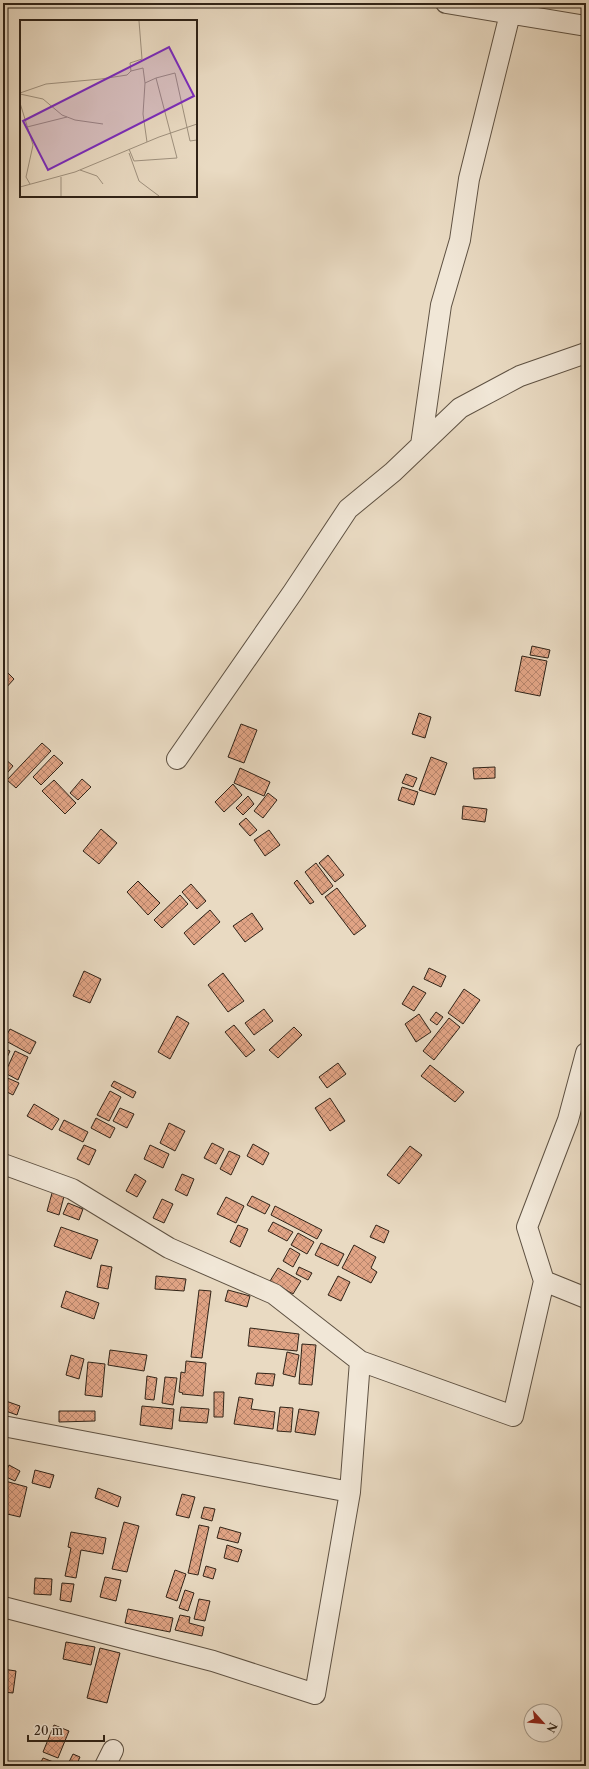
<svg xmlns="http://www.w3.org/2000/svg" width="589" height="1769" viewBox="0 0 589 1769" font-family="'Libre Caslon Text',serif">
<style>
.building{fill:url(#building-cross-hatch);stroke:#302317}
.lines{fill:none;stroke-linecap:round;stroke-linejoin:round}
.street-casing{stroke:#5e5142;stroke-width:22}
.street{stroke:#f1e7d7;stroke-width:20}
.inset-road{fill:none;stroke:#9f917e;stroke-width:1}
.view{fill:#7b2cbf;fill-opacity:0.15;stroke:#7b2cbf;stroke-width:2}
.inset-edge{fill:none;stroke:#302317;stroke-width:2}
</style>
<defs>
<pattern id="building-cross-hatch" width="8" height="8" patternUnits="userSpaceOnUse"><rect width="8" height="8" fill="#e1a485"/><path d="M0 0l8 8M0 8l8-8" fill="none" stroke="#b7856c"/></pattern>
</defs>
<rect width="100%" height="100%" fill="#e9dac2"/>
<filter id="stains"><feTurbulence type="fractalNoise" baseFrequency=".005" numOctaves="4"/><feColorMatrix values="0 0 0 0 .2 0 0 0 0 .09 0 0 0 0 .02 0 0 0 .5 -.17"/></filter>
<radialGradient id="worn" r=".72"><stop offset=".6" stop-color="#630" stop-opacity="0"/><stop offset="1" stop-color="#630" stop-opacity=".3"/></radialGradient>
<!-- building -->
<path class="building" d="M 532,646 L 550,650 L 548,658 L 530,655 Z
M 522,656 L 547,661 L 540,696 L 515,691 Z
M 3,668 L 14,679 L 5,689 L 3,687 Z
M 419,713 L 431,717 L 425,738 L 412,734 Z
M 241,724 L 257,730 L 244,763 L 228,757 Z
M 42,743 L 51,751 L 16,788 L 7,780 Z
M 54,755 L 63,763 L 41,785 L 33,777 Z
M 3,757 L 13,766 L 3,778 Z
M 431,757 L 447,763 L 435,795 L 419,790 Z
M 495,767 L 495,778 L 474,779 L 473,768 Z
M 240,768 L 270,782 L 264,796 L 234,783 Z
M 406,774 L 417,778 L 413,787 L 402,783 Z
M 82,779 L 91,787 L 78,800 L 70,793 Z
M 54,780 L 76,803 L 65,814 L 42,791 Z
M 233,784 L 242,795 L 224,812 L 215,802 Z
M 402,787 L 418,792 L 414,805 L 398,800 Z
M 268,793 L 277,800 L 263,818 L 254,811 Z
M 248,796 L 254,804 L 243,815 L 236,808 Z
M 463,806 L 487,809 L 485,822 L 462,819 Z
M 246,818 L 257,830 L 250,836 L 239,824 Z
M 101,829 L 117,843 L 99,864 L 83,851 Z
M 269,830 L 280,845 L 265,856 L 254,840 Z
M 328,855 L 344,875 L 335,882 L 319,863 Z
M 316,863 L 333,886 L 322,895 L 305,872 Z
M 297,880 L 314,902 L 310,904 L 294,883 Z
M 138,881 L 160,903 L 148,915 L 127,892 Z
M 191,884 L 206,901 L 197,909 L 182,892 Z
M 337,888 L 366,926 L 354,935 L 325,897 Z
M 180,895 L 188,904 L 162,928 L 154,920 Z
M 210,910 L 220,922 L 194,945 L 184,933 Z
M 252,913 L 263,929 L 245,942 L 233,926 Z
M 429,968 L 446,976 L 441,987 L 424,979 Z
M 84,971 L 101,979 L 90,1003 L 73,996 Z
M 223,973 L 244,1001 L 228,1012 L 208,985 Z
M 413,986 L 426,993 L 414,1011 L 402,1004 Z
M 464,989 L 480,1000 L 463,1024 L 448,1013 Z
M 264,1009 L 273,1021 L 254,1035 L 245,1023 Z
M 436,1012 L 443,1017 L 437,1025 L 430,1020 Z
M 419,1014 L 431,1032 L 416,1042 L 405,1024 Z
M 177,1016 L 189,1023 L 170,1059 L 158,1052 Z
M 449,1018 L 460,1027 L 434,1060 L 423,1051 Z
M 234,1025 L 255,1050 L 246,1057 L 225,1032 Z
M 294,1027 L 302,1035 L 278,1058 L 269,1050 Z
M 10,1029 L 36,1042 L 30,1054 L 4,1040 Z
M 3,1048 L 10,1051 L 4,1064 L 3,1064 Z
M 15,1051 L 28,1057 L 18,1080 L 5,1073 Z
M 338,1063 L 346,1074 L 327,1088 L 319,1077 Z
M 430,1065 L 464,1092 L 455,1102 L 421,1076 Z
M 3,1076 L 19,1083 L 13,1095 L 3,1090 Z
M 114,1081 L 136,1092 L 133,1098 L 111,1086 Z
M 110,1091 L 121,1097 L 109,1121 L 97,1115 Z
M 330,1098 L 345,1121 L 330,1131 L 315,1108 Z
M 34,1104 L 59,1119 L 52,1130 L 27,1116 Z
M 120,1108 L 134,1114 L 127,1128 L 113,1121 Z
M 96,1118 L 115,1128 L 110,1138 L 91,1128 Z
M 64,1120 L 88,1132 L 83,1142 L 59,1130 Z
M 169,1123 L 185,1131 L 175,1151 L 160,1143 Z
M 212,1143 L 224,1149 L 216,1164 L 204,1158 Z
M 253,1144 L 269,1153 L 263,1165 L 247,1156 Z
M 84,1145 L 96,1150 L 89,1165 L 77,1159 Z
M 150,1145 L 169,1154 L 163,1168 L 144,1159 Z
M 410,1146 L 422,1155 L 399,1184 L 387,1175 Z
M 229,1151 L 240,1156 L 231,1175 L 220,1169 Z
M 135,1174 L 146,1181 L 137,1197 L 126,1191 Z
M 182,1174 L 194,1179 L 187,1196 L 175,1190 Z
M 54,1186 L 66,1189 L 59,1215 L 47,1211 Z
M 252,1196 L 270,1205 L 265,1214 L 247,1205 Z
M 226,1197 L 244,1206 L 236,1223 L 217,1214 Z
M 162,1199 L 173,1204 L 164,1223 L 153,1218 Z
M 68,1203 L 83,1209 L 79,1220 L 63,1214 Z
M 275,1206 L 322,1230 L 317,1239 L 271,1215 Z
M 273,1222 L 293,1232 L 287,1241 L 268,1231 Z
M 238,1225 L 248,1229 L 240,1247 L 230,1242 Z
M 376,1225 L 389,1231 L 384,1243 L 370,1237 Z
M 61,1227 L 98,1240 L 91,1259 L 54,1246 Z
M 298,1233 L 314,1242 L 307,1254 L 291,1245 Z
M 321,1243 L 344,1254 L 338,1266 L 315,1255 Z
M 354,1245 L 376,1257 L 371,1268 L 377,1272 L 371,1283 L 342,1268 Z
M 290,1248 L 300,1254 L 293,1267 L 283,1261 Z
M 101,1265 L 112,1267 L 108,1289 L 97,1287 Z
M 299,1267 L 312,1273 L 308,1280 L 296,1274 Z
M 278,1268 L 301,1281 L 293,1294 L 270,1281 Z
M 156,1276 L 186,1279 L 184,1291 L 155,1289 Z
M 338,1276 L 350,1282 L 341,1301 L 328,1295 Z
M 199,1290 L 211,1291 L 202,1358 L 191,1357 Z
M 228,1290 L 250,1296 L 247,1307 L 225,1301 Z
M 66,1291 L 99,1303 L 94,1319 L 61,1307 Z
M 250,1328 L 299,1334 L 297,1351 L 248,1346 Z
M 302,1344 L 316,1345 L 312,1385 L 299,1384 Z
M 110,1350 L 147,1355 L 144,1371 L 108,1365 Z
M 287,1352 L 299,1355 L 295,1377 L 283,1374 Z
M 71,1355 L 84,1359 L 79,1379 L 66,1375 Z
M 186,1361 L 206,1363 L 203,1396 L 182,1394 L 183,1393 L 179,1392 L 181,1372 L 185,1373 Z
M 88,1362 L 105,1364 L 102,1397 L 85,1395 Z
M 257,1373 L 275,1374 L 273,1386 L 255,1384 Z
M 147,1376 L 157,1378 L 154,1400 L 145,1399 Z
M 165,1377 L 177,1378 L 173,1405 L 162,1403 Z
M 214,1392 L 224,1392 L 223,1417 L 214,1417 Z
M 239,1397 L 253,1399 L 251,1409 L 275,1412 L 273,1429 L 234,1424 Z
M 3,1400 L 20,1406 L 17,1415 L 3,1410 Z
M 142,1406 L 174,1409 L 172,1429 L 140,1425 Z
M 181,1407 L 209,1409 L 207,1423 L 179,1421 Z
M 280,1407 L 293,1408 L 291,1432 L 277,1431 Z
M 299,1409 L 319,1412 L 315,1435 L 295,1432 Z
M 59,1411 L 95,1411 L 95,1421 L 59,1422 Z
M 9,1465 L 20,1471 L 15,1481 L 4,1476 Z
M 35,1470 L 54,1475 L 50,1488 L 32,1483 Z
M 5,1481 L 27,1487 L 20,1517 L 3,1513 L 3,1489 Z
M 98,1488 L 121,1497 L 118,1507 L 95,1498 Z
M 182,1494 L 195,1497 L 189,1518 L 176,1515 Z
M 204,1507 L 215,1509 L 212,1521 L 201,1518 Z
M 124,1522 L 139,1526 L 127,1572 L 112,1569 Z
M 199,1525 L 209,1527 L 198,1575 L 188,1573 Z
M 220,1527 L 241,1533 L 238,1543 L 217,1538 Z
M 71,1532 L 106,1538 L 103,1554 L 81,1550 L 76,1578 L 65,1576 L 71,1548 L 68,1547 Z
M 227,1545 L 242,1550 L 238,1562 L 224,1558 Z
M 206,1566 L 216,1569 L 213,1579 L 203,1576 Z
M 175,1570 L 186,1574 L 177,1601 L 166,1597 Z
M 105,1577 L 121,1580 L 116,1601 L 100,1597 Z
M 35,1578 L 52,1579 L 51,1595 L 34,1594 Z
M 62,1583 L 74,1584 L 71,1602 L 60,1600 Z
M 185,1590 L 194,1593 L 188,1611 L 179,1608 Z
M 199,1599 L 210,1601 L 205,1621 L 194,1619 Z
M 128,1609 L 173,1618 L 170,1632 L 125,1623 Z
M 180,1615 L 190,1617 L 189,1623 L 204,1627 L 202,1636 L 175,1630 Z
M 66,1642 L 95,1647 L 91,1665 L 63,1659 Z
M 100,1648 L 120,1653 L 107,1703 L 87,1698 Z
M 3,1669 L 16,1671 L 13,1693 L 3,1692 Z
M 54,1725 L 69,1731 L 58,1758 L 43,1752 Z
M 73,1754 L 80,1757 L 76,1766 L 68,1764 Z
M 43,1758 L 64,1766 L 39,1766 Z"/>
<g class="lines">
<defs>
<path id="street" d="M 446,3 L 586,26
M 421,445 L 441,305 L 460,240 L 469,179 L 510,14
M 177,759 L 293,592 L 348,509 L 393,472 L 460,408 L 520,376 L 586,353
M 3,1164 L 72,1189 L 169,1248 L 274,1294 L 360,1361
M 544,1281 L 527,1227 L 568,1120 L 586,1053
M 3,1426 L 350,1492 L 360,1361 L 513,1416 L 544,1281 L 586,1298
M 3,1607 L 213,1661 L 315,1694 L 350,1492
M 105,1766 L 113,1750"/>
</defs>
<!-- street casing -->
<use href="#street" class="street-casing"/>
<!-- street -->
<use href="#street" class="street"/>
</g>
<!-- overview -->
<g transform="translate(20 20)">
<rect width="177" height="177" fill="#e9dac2"/>
<path class="inset-road" d="M 136,58 L 155,53 L 170,121 L 177,120M 125,63 L 123,94 L 127,122M 0,73 L 26,64 L 81,59 L 107,55 L 111,51M 0,74 L 23,79 L 42,95 L 55,100 L 83,104M 0,83 L 13,125 L 6,157 L 10,164M 7,107 L 47,97M 109,129 L 114,141 L 157,138 L 136,58 L 125,63 L 123,48 L 111,51 L 110,43 L 122,39 L 119,1M 109,133 L 119,161 L 139,176M 60,150 L 77,156 L 83,164M 41,157 L 41,176M 0,167 L 55,152 L 139,117 L 177,104"/>
<path class="view" d="M 149,27 L 174,76 L 28,150 L 3,101 Z"/>
<rect width="177" height="177" class="inset-edge"/>
</g>
<!-- margin -->
<rect width="589" height="1769" fill="none" stroke="#e9dac2" stroke-width="16"/>
<rect x="4" y="4" width="581" height="1761" fill="none" stroke="#302317" stroke-width="2"/>
<rect x="8" y="8" width="573" height="1753" fill="none" stroke="#302317"/>
<!-- north arrow -->
<g transform="translate(543 1723) rotate(117)"><circle r="19" fill="#f1e7d7" stroke="#a4998a"/>
<path d="M0-3L7 15L0 10L-7 15Z" fill="#8f2418"/>
<text y="-6" font-size="11" font-weight="bold" text-anchor="middle" fill="#302317">N</text>
</g>
<!-- scale -->
<path d="M28 1735v6h76v-6" fill="none" stroke="#302317" stroke-width="2"/>
<text x="34" y="1735" font-size="12" fill="#302317" stroke="#f1e7d7" stroke-width="3" paint-order="stroke">20 m</text>
<rect width="100%" height="100%" filter="url(#stains)"/>
<rect width="100%" height="100%" fill="url(#worn)"/>
</svg>
